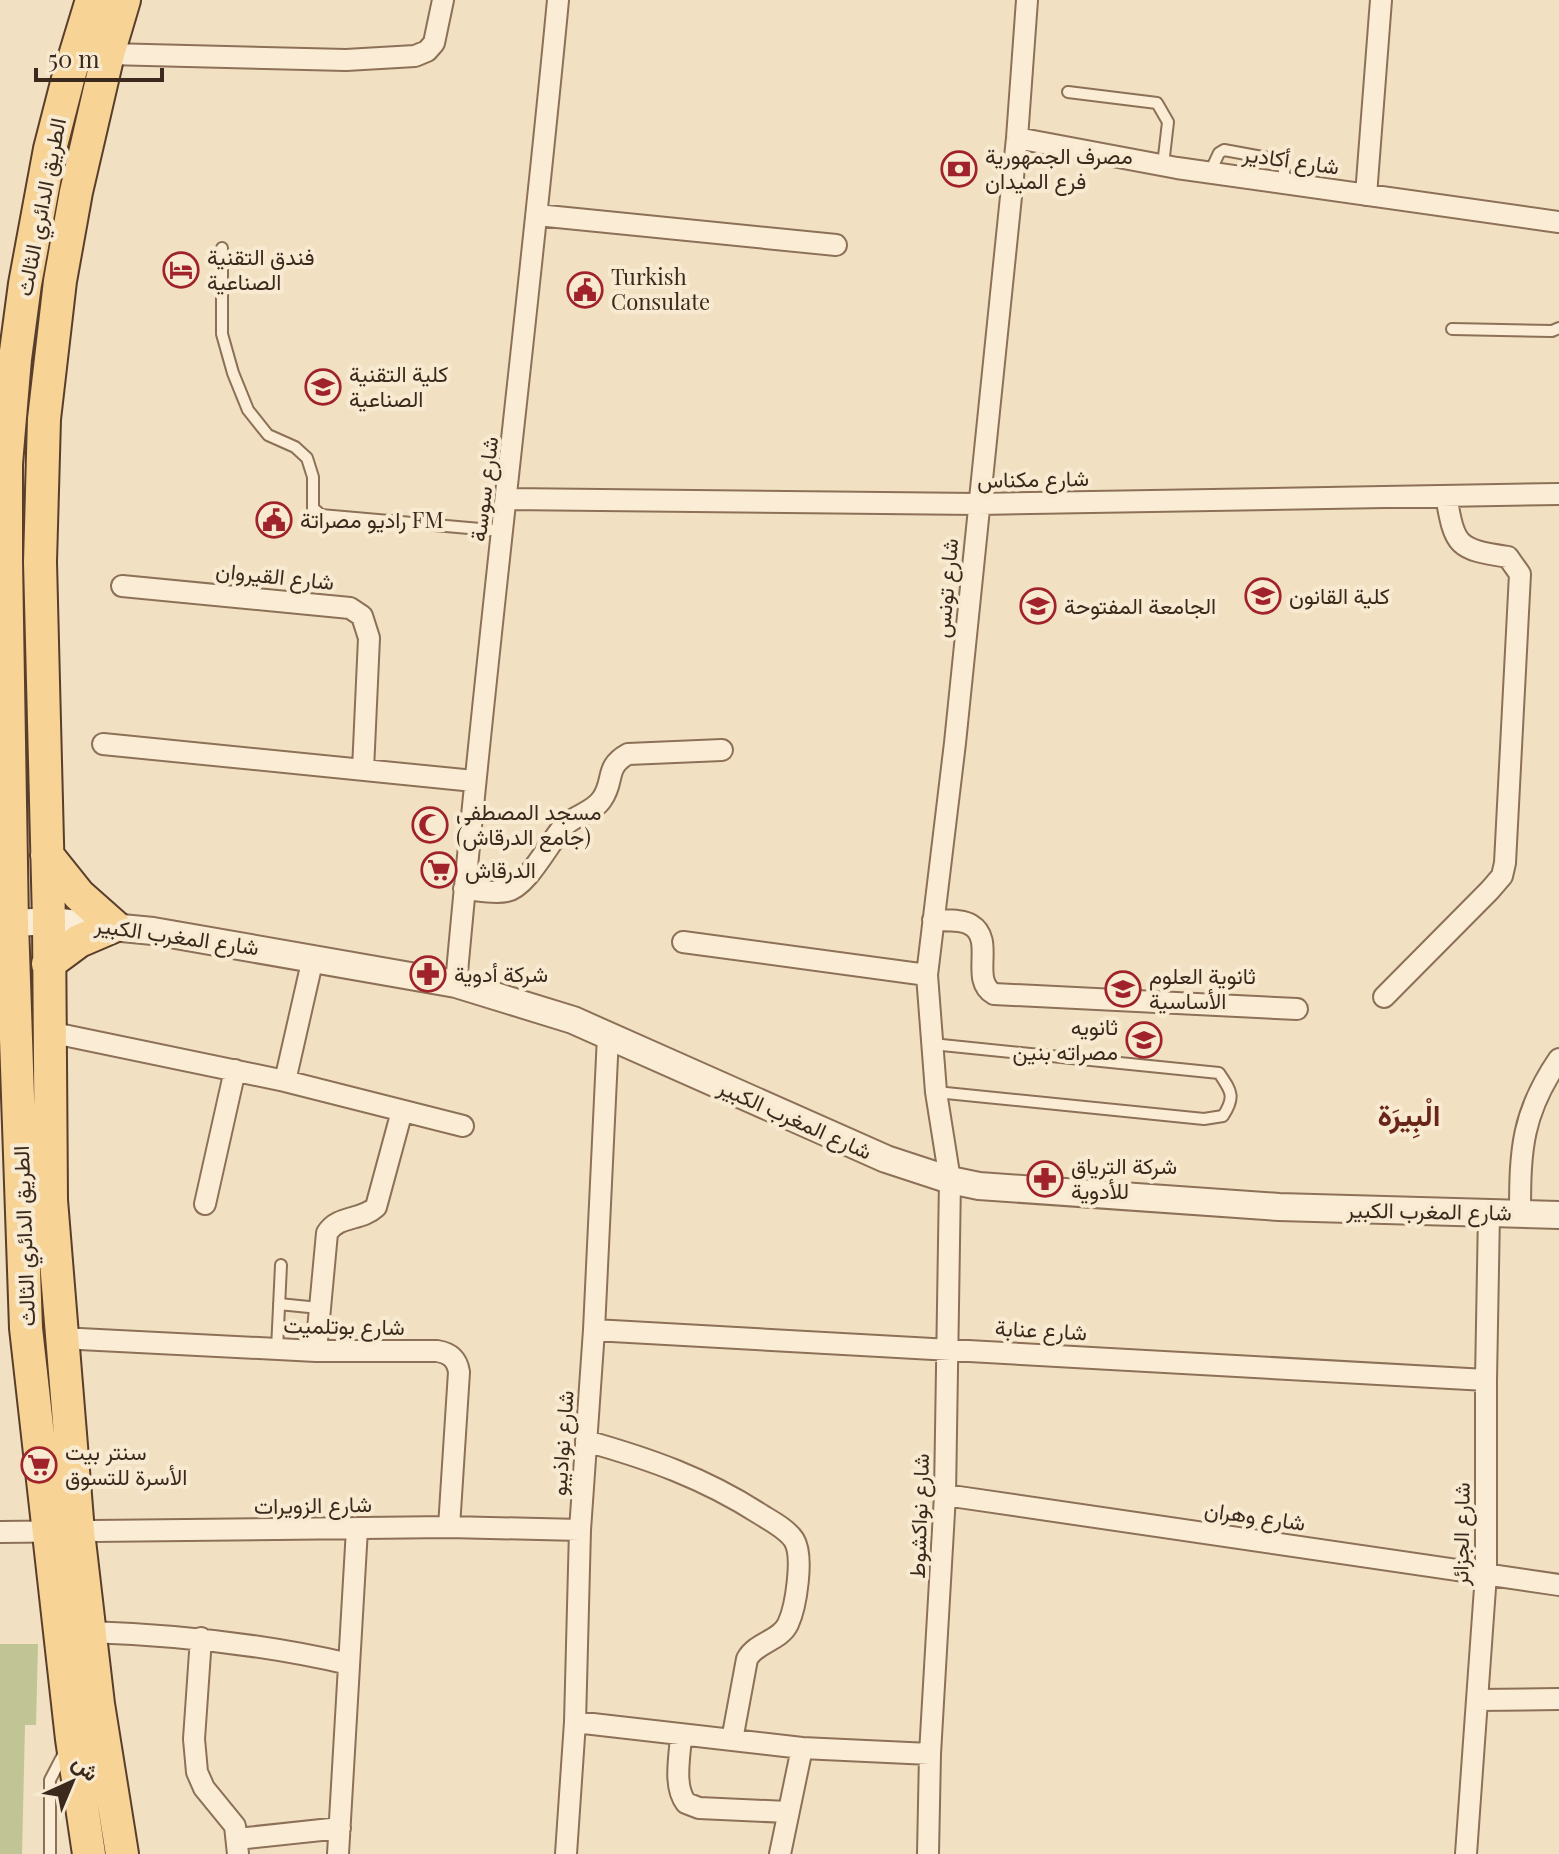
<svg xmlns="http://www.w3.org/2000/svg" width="1559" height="1854" viewBox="0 0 1559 1854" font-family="'Playfair Display',Vazirmatn,serif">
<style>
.cemetery{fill:#c1c494}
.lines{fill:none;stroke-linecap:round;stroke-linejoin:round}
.service-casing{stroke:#8c7057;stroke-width:14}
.minor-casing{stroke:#8c7057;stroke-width:24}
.tertiary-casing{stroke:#8c7057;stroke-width:30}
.primary-casing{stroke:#593e2c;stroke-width:36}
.service{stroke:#fbedd5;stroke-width:10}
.minor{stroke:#fbedd5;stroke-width:20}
.tertiary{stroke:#fbedd5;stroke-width:26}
.primary{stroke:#f7d396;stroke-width:32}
.labels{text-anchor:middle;stroke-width:8;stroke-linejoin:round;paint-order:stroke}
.poi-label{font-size:22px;fill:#3b291d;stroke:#f8ead1;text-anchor:start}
.street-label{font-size:22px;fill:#3b291d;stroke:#f8ead1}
.district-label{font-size:30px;font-weight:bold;fill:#6a2519;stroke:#f8ead1}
</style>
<rect width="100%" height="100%" fill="#f1e0c1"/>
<!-- cemetery -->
<path class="cemetery" d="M 0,1644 L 38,1644 L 36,1725 L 25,1725 L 22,1854 L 0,1854 Z"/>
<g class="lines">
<defs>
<path id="service" d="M 1068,92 L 1157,103 L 1168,122 L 1163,165
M 1210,172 L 1219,153 L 1224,150 L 1279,160 L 1284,165 L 1284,183
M 222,248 L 222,334 L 233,373 L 248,410 L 268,435 L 295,447 L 307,458 L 313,477 L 313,508 L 321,515 L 503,531
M 1452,329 L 1552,331 L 1559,328
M 932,1044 L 1219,1073 C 1231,1091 1236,1096 1223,1116 L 1204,1119 L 936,1092
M 279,1304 L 319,1308
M 277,1349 L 281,1265
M 50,1854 L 50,1780 L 65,1751"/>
<path id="minor" d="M 108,54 L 346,60 L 415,56 L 427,51 L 434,43 L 443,0
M 1017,138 L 1177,168 L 1559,222
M 1366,195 L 1381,0
M 537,215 L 836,245
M 507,499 L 978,504 L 1559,494
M 122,586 L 350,608 L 362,616 L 369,638 L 363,770
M 103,744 L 474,781
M 464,889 C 478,890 494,894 507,891 C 527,887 549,843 563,827 C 574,815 593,813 602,799 C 615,781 604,767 628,754 L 722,750
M 933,920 C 944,921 962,919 971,925 C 996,940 969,980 994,994 L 1297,1009
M 683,942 L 927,975
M 456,984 C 485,655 527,328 558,0
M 1384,997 L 1490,890 L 1502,876 L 1505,863 L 1520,574 L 1508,557 C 1457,549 1455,547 1446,496
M 49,1032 L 285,1081 L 463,1126
M 285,1081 L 313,958
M 205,1204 L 235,1070
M 1520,1213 C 1520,1149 1522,1113 1559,1059
M 594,1330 L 1486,1380
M 60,1338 L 316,1351 L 437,1351 C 450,1353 457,1359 459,1372 L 449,1527
M 316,1351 L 327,1233 C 338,1215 361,1221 376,1207 L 402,1111
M 586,1441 C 650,1459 704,1478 760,1514 C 771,1521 787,1529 794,1540 C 804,1556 796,1607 788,1624 C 780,1641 756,1642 747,1659 L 732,1740
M 945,1495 L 1559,1585
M 0,1532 L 449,1527 L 580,1530
M 90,1632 C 178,1635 263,1644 349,1664
M 201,1638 L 194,1739 L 197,1772 L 204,1788 L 235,1826 L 238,1854
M 1477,1700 L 1559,1699
M 575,1722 L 802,1748 L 930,1754
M 681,1736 C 680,1756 673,1786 686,1803 L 699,1808 L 787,1812
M 237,1839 L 340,1828
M 338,1854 L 357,1529
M 566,1854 L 575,1722 L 580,1530 L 594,1330 L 608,1036
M 780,1854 L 802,1748
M 928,1854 L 930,1754 L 945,1495 L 950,1180 L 936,1092 L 927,975 L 955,743 L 1017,138 L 1027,0
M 1466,1854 L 1486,1574 L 1486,1380 L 1489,1213"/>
<path id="tertiary" d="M 0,924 L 49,921 L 153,931 L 456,984 L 573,1020 L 886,1159 L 950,1180 L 979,1186 L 1279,1207 L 1559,1215"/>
<path id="primary" d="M 47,855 L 79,895 L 114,926
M 48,964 L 79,941 L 114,926
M 89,1854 L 72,1739 L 26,1328 L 12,923 L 6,560 L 6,464 L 15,359 L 25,284 L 50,149 L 68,79 L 92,0
M 122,1854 L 98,1704 L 78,1532 L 51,1200 L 49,921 L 40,562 L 44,419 L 60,281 L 76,192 L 108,54 L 124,0"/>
</defs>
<!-- service casing -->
<use href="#service" class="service-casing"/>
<!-- minor casing -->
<use href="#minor" class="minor-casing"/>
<!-- tertiary casing -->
<use href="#tertiary" class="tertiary-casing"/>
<!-- primary casing -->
<use href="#primary" class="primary-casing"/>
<!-- service -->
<use href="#service" class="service"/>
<!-- minor -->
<use href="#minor" class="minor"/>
<!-- tertiary -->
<use href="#tertiary" class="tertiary"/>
<!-- primary -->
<use href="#primary" class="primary"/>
</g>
<!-- icons -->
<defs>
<symbol id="bank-ring" viewBox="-11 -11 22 22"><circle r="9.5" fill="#f8ead1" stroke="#a0232b" stroke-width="1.5"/><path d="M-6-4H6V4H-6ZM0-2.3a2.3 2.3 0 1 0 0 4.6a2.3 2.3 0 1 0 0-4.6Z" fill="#a0232b"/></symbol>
<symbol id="hotel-ring" viewBox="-11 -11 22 22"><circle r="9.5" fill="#f8ead1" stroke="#a0232b" stroke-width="1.5"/><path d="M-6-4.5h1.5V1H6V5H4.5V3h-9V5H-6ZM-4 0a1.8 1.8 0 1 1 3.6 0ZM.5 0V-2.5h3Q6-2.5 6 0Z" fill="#a0232b"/></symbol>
<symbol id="civic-ring" viewBox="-11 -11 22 22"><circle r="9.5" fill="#f8ead1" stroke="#a0232b" stroke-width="1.5"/><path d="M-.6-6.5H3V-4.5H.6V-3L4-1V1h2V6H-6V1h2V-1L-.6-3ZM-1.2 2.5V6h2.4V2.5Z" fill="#a0232b"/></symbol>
<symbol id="university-ring" viewBox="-11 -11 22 22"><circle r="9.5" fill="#f8ead1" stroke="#a0232b" stroke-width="1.5"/><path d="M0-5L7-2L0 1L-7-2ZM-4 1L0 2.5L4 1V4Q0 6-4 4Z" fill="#a0232b"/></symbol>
<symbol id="school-ring" viewBox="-11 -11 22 22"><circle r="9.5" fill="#f8ead1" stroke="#a0232b" stroke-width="1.5"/><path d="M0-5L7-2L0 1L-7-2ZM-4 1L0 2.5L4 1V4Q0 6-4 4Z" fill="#a0232b"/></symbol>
<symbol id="mosque-ring" viewBox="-11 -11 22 22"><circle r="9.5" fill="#f8ead1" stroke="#a0232b" stroke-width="1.5"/><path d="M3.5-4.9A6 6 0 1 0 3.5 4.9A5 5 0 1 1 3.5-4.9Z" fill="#a0232b"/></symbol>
<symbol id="supermarket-ring" viewBox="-11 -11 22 22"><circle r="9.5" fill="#f8ead1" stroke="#a0232b" stroke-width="1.5"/><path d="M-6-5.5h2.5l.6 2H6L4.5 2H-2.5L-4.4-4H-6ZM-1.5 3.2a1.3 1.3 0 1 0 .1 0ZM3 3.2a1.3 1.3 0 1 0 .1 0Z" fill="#a0232b"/></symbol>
<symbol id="pharmacy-ring" viewBox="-11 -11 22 22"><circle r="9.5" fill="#f8ead1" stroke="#a0232b" stroke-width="1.5"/><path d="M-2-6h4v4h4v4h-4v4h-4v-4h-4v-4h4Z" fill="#a0232b"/></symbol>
</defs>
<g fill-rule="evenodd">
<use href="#bank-ring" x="939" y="149" width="40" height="40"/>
<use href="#hotel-ring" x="161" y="250" width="40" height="40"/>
<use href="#civic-ring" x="565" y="270" width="40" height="40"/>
<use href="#university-ring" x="303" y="367" width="40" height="40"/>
<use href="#civic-ring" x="254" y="500" width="40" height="40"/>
<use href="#university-ring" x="1243" y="576" width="40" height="40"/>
<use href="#school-ring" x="1018" y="586" width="40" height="40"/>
<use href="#mosque-ring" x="410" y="805" width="40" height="40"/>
<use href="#supermarket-ring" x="419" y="850" width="40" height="40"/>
<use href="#pharmacy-ring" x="408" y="954" width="40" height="40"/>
<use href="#school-ring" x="1103" y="969" width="40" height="40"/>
<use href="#school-ring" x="1124" y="1020" width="40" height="40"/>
<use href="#pharmacy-ring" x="1025" y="1159" width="40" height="40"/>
<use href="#supermarket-ring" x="19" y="1445" width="40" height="40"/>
</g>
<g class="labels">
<!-- poi labels -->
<g class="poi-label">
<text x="985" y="164">مصرف الجمهورية<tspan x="985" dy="25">فرع الميدان</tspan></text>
<text x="207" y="265">فندق التقنية<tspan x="207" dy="25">الصناعية</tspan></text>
<text x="611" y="285">Turkish<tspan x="611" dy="25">Consulate</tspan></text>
<text x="349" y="382">كلية التقنية<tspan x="349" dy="25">الصناعية</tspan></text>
<text x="300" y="528">راديو مصراتة FM</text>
<text x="1289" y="604">كلية القانون</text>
<text x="1064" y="614">الجامعة المفتوحة</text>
<text x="456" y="820">مسجد المصطفى<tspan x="456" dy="25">(جامع الدرقاش)</tspan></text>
<text x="465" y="878">الدرقاش</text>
<text x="454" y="982">شركة أدوية</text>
<text x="1149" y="984">ثانوية العلوم<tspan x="1149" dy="25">الأساسية</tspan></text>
<text x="1118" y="1035" text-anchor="end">ثانويه<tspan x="1118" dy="25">مصراته بنين</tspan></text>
<text x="1071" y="1174">شركة الترياق<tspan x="1071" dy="25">للأدوية</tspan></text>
<text x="65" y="1460">سنتر بيت<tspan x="65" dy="25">الأسرة للتسوق</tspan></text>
</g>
<!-- street labels -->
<g class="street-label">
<text transform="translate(1291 160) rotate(8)" y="8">شارع أكادير</text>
<text transform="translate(41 207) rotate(-79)" y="8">الطريق الدائري الثالث</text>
<text transform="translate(1033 479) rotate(-1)" y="8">شارع مكناس</text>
<text transform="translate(484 489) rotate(-83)" y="8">شارع سوسة</text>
<text transform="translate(275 576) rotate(6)" y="8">شارع القيروان</text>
<text transform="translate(946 588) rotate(-85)" y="8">شارع تونس</text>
<text transform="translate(177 936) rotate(8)" y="8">شارع المغرب الكبير</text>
<text transform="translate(795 1119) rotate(24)" y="8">شارع المغرب الكبير</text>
<text transform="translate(1429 1211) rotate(1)" y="8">شارع المغرب الكبير</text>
<text transform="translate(24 1236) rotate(-92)" y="8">الطريق الدائري الثالث</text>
<text transform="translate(344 1326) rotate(1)" y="8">شارع بوتلميت</text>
<text transform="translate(1041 1330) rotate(3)" y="8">شارع عنابة</text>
<text transform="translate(562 1443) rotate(-86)" y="8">شارع نواذيبو</text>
<text transform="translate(313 1505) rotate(-1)" y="8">شارع الزويرات</text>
<text transform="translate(919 1516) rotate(-88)" y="8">شارع نواكشوط</text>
<text transform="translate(1255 1516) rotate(8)" y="8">شارع وهران</text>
<text transform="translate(1461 1534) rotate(-89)" y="8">شارع الجزائر</text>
</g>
<!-- district labels -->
<g class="district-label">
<text x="1409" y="1126">الْبِيرَة</text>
</g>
</g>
<!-- north arrow -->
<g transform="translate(72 1782) rotate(44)" stroke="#f8ead1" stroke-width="6" paint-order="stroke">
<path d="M0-6L14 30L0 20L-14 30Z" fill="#3b291d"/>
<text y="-12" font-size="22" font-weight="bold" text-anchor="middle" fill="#3b291d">ش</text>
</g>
<!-- scale -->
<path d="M36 68v12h126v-12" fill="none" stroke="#3b291d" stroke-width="4"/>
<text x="48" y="68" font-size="24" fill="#3b291d" stroke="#f8ead1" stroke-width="6" paint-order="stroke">50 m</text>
</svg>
